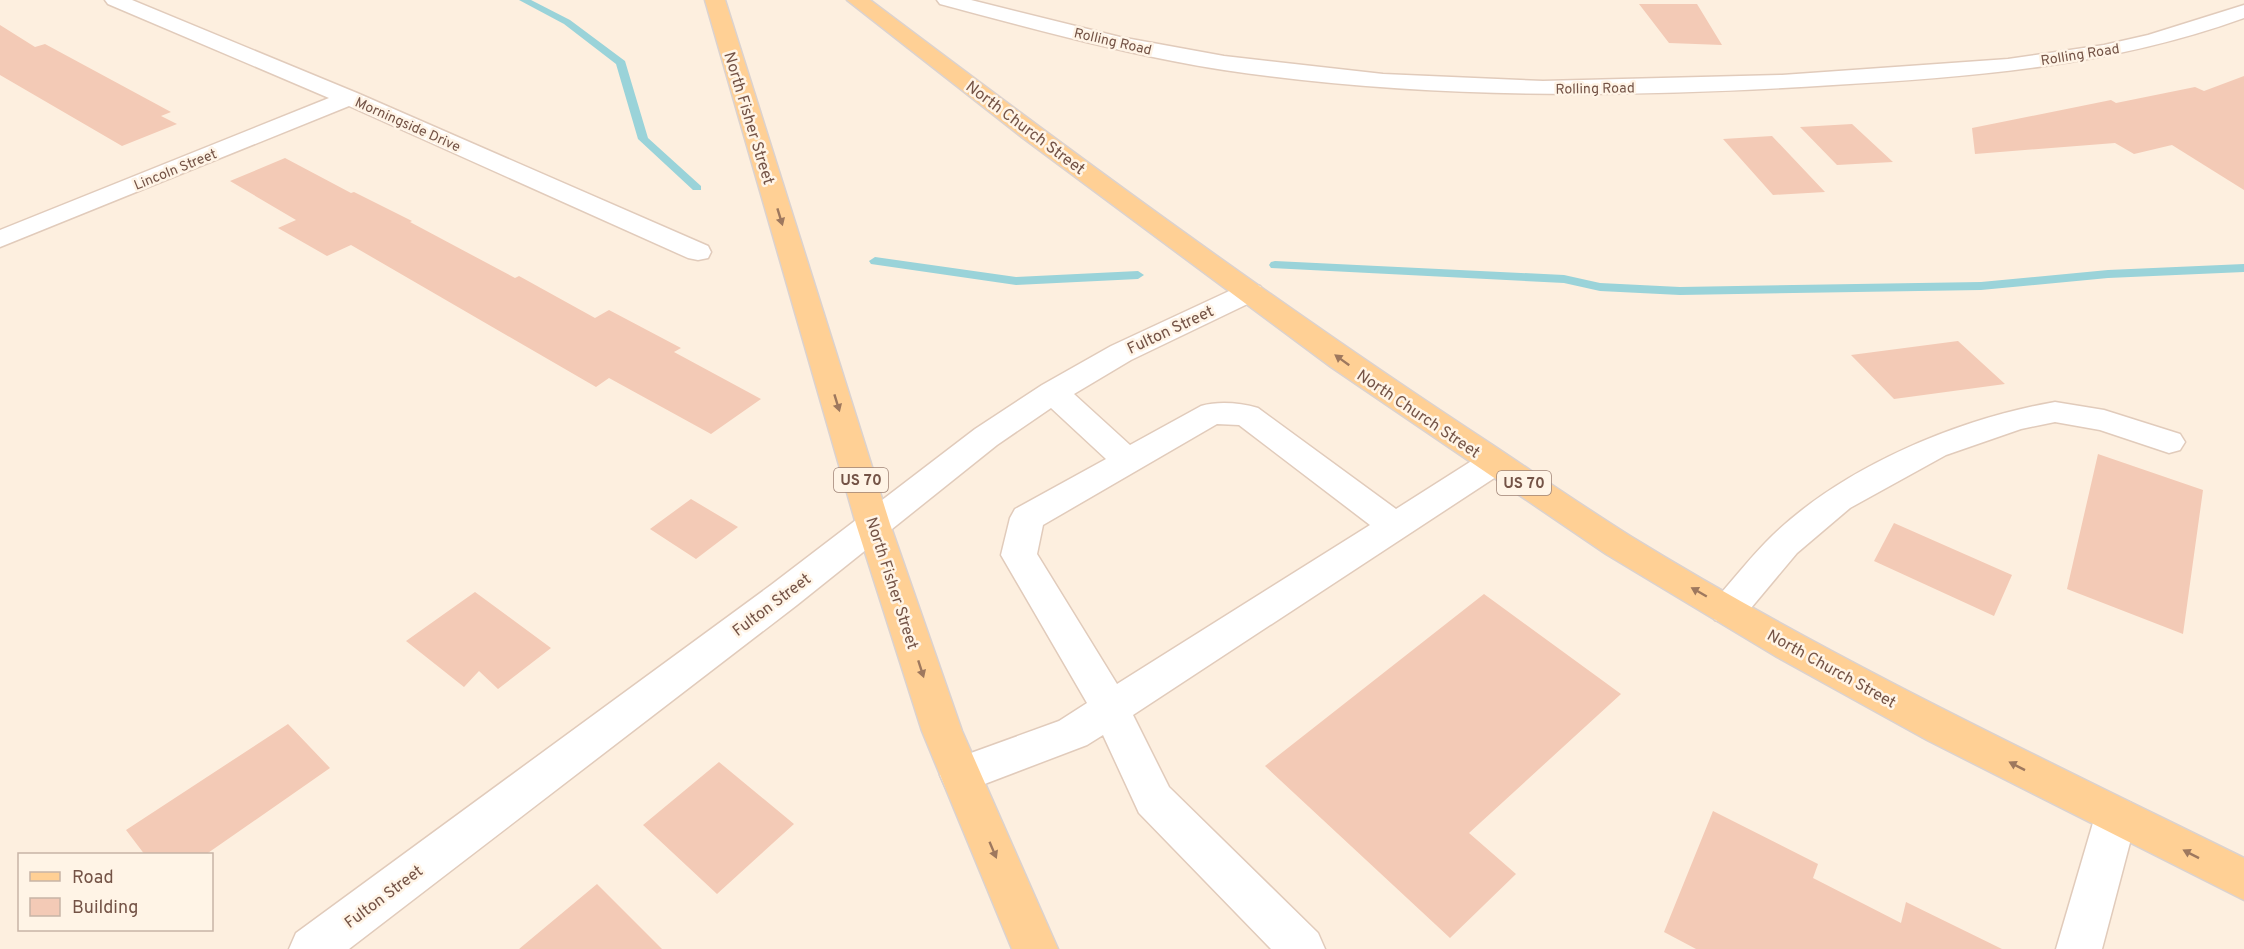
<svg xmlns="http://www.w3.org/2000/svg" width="2244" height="949" viewBox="0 0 2244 949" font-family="Overpass,sans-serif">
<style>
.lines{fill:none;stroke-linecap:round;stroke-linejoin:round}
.stream{fill:#9ad3d9;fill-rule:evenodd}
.building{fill:#f3cab6}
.minor-casing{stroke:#e1cbbb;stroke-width:3}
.major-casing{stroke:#dbd2cf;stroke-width:3}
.minor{fill:#fff;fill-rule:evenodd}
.major{fill:#ffd095;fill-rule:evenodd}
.oneway{fill:#9e785e}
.labels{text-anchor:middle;stroke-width:5;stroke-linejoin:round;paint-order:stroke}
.far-street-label{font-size:14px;fill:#745346;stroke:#fff4e6}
.shield{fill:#fff4e6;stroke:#9e8376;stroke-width:1.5}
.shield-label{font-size:15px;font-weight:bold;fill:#745346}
.street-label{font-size:16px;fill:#745346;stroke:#fff4e6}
</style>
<rect width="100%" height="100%" fill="#fdefdf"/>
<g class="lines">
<!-- stream -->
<path class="stream" d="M 519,0 L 531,0 L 570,20 L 625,61 L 648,138 L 701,186 L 701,190 L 693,190 L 638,139 L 616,64 L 564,24 Z
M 875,257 L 1016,277 L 1138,271 L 1144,275 L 1138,279 L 1016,285 L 871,264 L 869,261 Z
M 1275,261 L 1564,275 L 1600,283 L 1680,287 L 1981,282 L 2108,270 L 2244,264 L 2244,272 L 2108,278 L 1981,290 L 1680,295 L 1600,291 L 1564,283 L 1271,268 L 1269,265 L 1271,262 Z"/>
</g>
<!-- building -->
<path class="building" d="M 1639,4 L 1697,4 L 1722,45 L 1669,43 Z
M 0,25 L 35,47 L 45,44 L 171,112 L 161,116 L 177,124 L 122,146 L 0,75 Z
M 2244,76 L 2244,190 L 2172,145 L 2134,154 L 2115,143 L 1975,154 L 1972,128 L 2111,100 L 2116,103 L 2195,87 L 2204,91 Z
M 1852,124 L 1893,162 L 1837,165 L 1800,127 Z
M 1772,136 L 1825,192 L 1773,195 L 1723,139 Z
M 285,158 L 351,193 L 354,192 L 412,221 L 410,222 L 515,278 L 519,276 L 595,318 L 609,310 L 681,348 L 674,352 L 761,399 L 711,434 L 609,378 L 596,387 L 351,245 L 327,256 L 278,228 L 296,220 L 230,181 Z
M 1958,341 L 2005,384 L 1894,399 L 1851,355 Z
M 2098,454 L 2203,490 L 2183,634 L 2067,589 Z
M 691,499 L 738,527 L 696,559 L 650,529 Z
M 1894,523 L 2012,575 L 1994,616 L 1874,561 Z
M 475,592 L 551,648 L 498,689 L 479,671 L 464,687 L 406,641 Z
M 1484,594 L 1621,694 L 1469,833 L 1516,874 L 1450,938 L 1265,766 Z
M 288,724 L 330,768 L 205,855 L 145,855 L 126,830 Z
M 719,762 L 794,824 L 717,894 L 643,825 Z
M 1713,811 L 1818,864 L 1813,878 L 1901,923 L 1906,902 L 2002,949 L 1696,949 L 1664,932 Z
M 597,884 L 662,949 L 519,949 Z"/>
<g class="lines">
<defs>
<path id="minor" d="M 105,0 L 132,0 L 357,93 L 708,246 L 711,252 L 708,258 L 698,260 L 688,258 L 349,106 L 0,247 L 0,230 L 329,98 L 108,4 Z
M 937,0 L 971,0 L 1120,37 L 1224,56 L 1383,74 L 1543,81 L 1782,75 L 2008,59 L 2104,45 L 2148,35 L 2244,5 L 2244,18 C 2112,66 1973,77 1833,85 C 1630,98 1426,100 1224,70 C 1128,55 1034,29 940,4 Z
M 1250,284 L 1260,286 L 1264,292 L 1260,298 L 1131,360 L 1074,394 L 1130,445 L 1201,406 C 1219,401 1240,403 1258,408 L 1396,509 L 1481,455 L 1493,452 L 1505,455 L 1509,463 L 1505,471 L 1133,715 L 1169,787 L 1318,933 L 1325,949 L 1271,949 L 1139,813 L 1103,735 L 1087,745 L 961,793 L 946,788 L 940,775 L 946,762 L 1059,721 L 1087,703 L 1001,555 L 1010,518 L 1015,509 L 1106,459 L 1051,408 L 997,445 L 797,605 L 349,949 L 289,949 L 296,933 L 771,585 L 975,429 L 1042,385 L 1111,346 L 1240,286 ZM 1217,424 L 1239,425 L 1370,525 L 1117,684 L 1037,554 L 1043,525 Z
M 2055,402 L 2104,410 L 2180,434 L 2185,442 L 2180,450 L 2169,453 L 2100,430 L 2055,422 L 2021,429 L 1946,455 L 1850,508 L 1797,553 L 1741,620 L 1728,624 L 1715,620 L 1710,610 L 1715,600 C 1734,579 1752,555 1773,535 C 1845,466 1958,419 2055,402 Z
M 2116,797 L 2131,803 L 2137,816 L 2102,949 L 2056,949 L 2095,816 L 2101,803 Z"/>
<path id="major" d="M 705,0 L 725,0 L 890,524 L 962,731 L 1058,949 L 1012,949 L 922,731 L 856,524 Z
M 847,0 L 870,0 C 1074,154 1280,306 1494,446 C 1539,476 1584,507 1630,536 C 1827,657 2037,756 2244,858 L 2244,900 L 1927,740 L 1777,657 L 1606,554 L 1331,367 L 1023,138 Z"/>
</defs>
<!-- minor casing -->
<use href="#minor" class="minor-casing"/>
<!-- major casing -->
<use href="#major" class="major-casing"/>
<!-- minor -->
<use href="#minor" class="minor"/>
<!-- major -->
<use href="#major" class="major"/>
</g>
<!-- one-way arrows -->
<defs><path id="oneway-solid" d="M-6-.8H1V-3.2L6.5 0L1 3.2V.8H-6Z" transform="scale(1.5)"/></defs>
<g class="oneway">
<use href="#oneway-solid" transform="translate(780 217) rotate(73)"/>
<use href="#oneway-solid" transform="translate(1342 360) rotate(-144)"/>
<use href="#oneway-solid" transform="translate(837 403) rotate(73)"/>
<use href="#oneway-solid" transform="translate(1699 592) rotate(-150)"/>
<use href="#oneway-solid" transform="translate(921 669) rotate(72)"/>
<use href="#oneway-solid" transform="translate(2017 766) rotate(-153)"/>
<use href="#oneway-solid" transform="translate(993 850) rotate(67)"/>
<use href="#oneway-solid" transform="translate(2191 854) rotate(-153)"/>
</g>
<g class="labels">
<!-- far-street labels -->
<g class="far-street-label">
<text transform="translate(1113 41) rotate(13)" y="5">Rolling Road</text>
<text transform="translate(2080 54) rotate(-9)" y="5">Rolling Road</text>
<text transform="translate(1595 88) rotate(-1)" y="5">Rolling Road</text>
<text transform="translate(408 124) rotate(24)" y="5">Morningside Drive</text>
<text transform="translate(175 169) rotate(-22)" y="5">Lincoln Street</text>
</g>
<!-- shield labels -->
<g class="shield">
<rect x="834" y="468" width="54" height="24" rx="4.5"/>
<rect x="1497" y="471" width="54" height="24" rx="4.5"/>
</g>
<g class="shield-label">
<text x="861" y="485">US 70</text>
<text x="1524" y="488">US 70</text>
</g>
<!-- street labels -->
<g class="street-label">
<text transform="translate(750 118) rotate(73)" y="6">North Fisher Street</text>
<text transform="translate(1026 127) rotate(37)" y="6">North Church Street</text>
<text transform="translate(1170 329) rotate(-25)" y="6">Fulton Street</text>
<text transform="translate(1419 413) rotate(34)" y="6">North Church Street</text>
<text transform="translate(893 583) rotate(72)" y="6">North Fisher Street</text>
<text transform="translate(771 604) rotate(-37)" y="6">Fulton Street</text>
<text transform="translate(1832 668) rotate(29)" y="6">North Church Street</text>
<text transform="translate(383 896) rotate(-37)" y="6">Fulton Street</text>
</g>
</g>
<!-- legend -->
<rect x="18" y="853" width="195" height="78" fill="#fff4e6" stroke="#c7b4a6" stroke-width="1.5"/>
<rect x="30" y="872" width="30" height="9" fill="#ffd095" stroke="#c7b4a6" stroke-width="1.5"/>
<text x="72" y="883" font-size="18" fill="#745346">Road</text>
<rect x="30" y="898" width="30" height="18" fill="#f3cab6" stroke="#c7b4a6" stroke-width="1.5"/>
<text x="72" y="913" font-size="18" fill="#745346">Building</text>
</svg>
